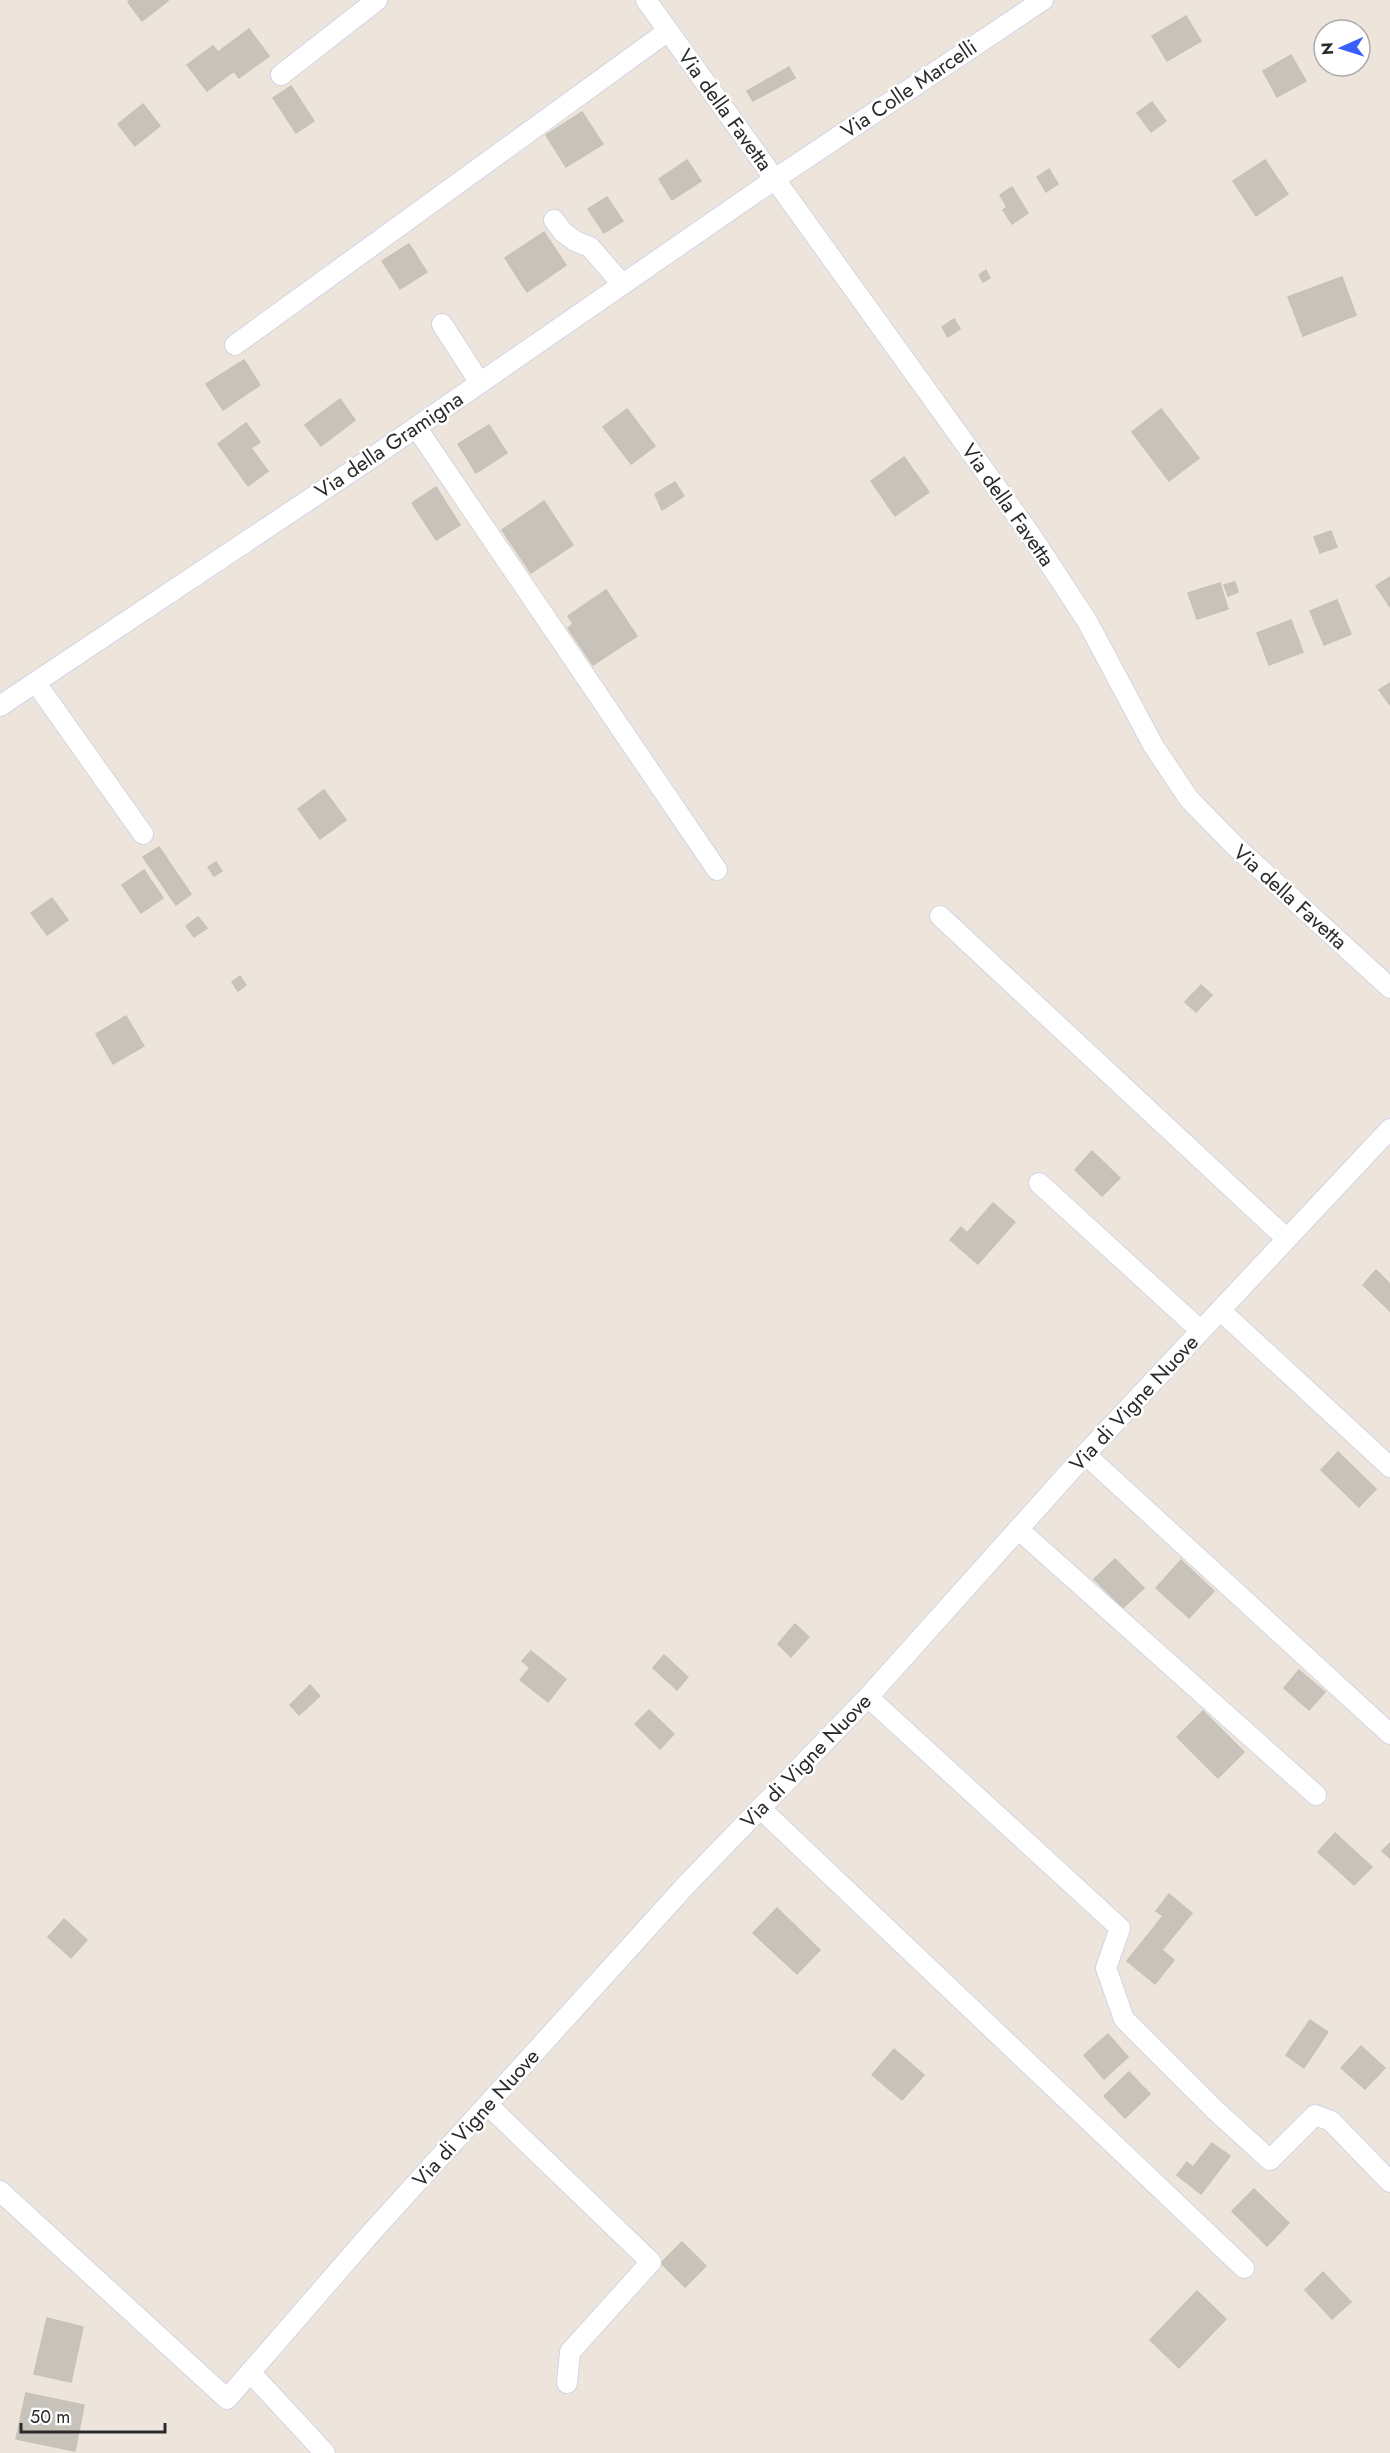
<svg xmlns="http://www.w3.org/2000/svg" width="1390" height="2453" viewBox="0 0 1390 2453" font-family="Jost,sans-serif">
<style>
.building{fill:#c8c3ba;stroke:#c9c1b5;stroke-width:1.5}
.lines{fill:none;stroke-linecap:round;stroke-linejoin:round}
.minor-casing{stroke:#d1d5e4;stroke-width:22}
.minor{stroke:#fff;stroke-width:20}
.labels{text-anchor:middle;stroke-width:5;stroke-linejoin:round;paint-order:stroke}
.street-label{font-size:21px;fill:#2a2a2a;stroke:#fff}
</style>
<rect width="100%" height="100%" fill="#ede5db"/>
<!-- building -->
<path class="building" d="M 130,0 L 167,0 L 168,1 L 142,21 L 128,2 Z
M 1186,16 L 1201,41 L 1167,61 L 1152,36 Z
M 249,29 L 269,56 L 239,78 L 234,71 L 207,91 L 187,65 L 213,46 L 218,52 Z
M 1291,55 L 1306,81 L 1277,97 L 1263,71 Z
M 789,67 L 795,78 L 753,101 L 747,91 Z
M 291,86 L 314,121 L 296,133 L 273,98 Z
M 1152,102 L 1166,121 L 1151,132 L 1137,113 Z
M 143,104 L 160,126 L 135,146 L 118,124 Z
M 582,112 L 603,144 L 566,167 L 546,135 Z
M 687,160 L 701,181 L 672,200 L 659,179 Z
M 1265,160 L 1288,194 L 1256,216 L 1233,181 Z
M 1049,169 L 1058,184 L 1046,192 L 1037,177 Z
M 1012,187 L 1028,213 L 1012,224 L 1003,210 L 1007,207 L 1000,195 Z
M 607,197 L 623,221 L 604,233 L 588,209 Z
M 544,232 L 566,265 L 527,292 L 505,258 Z
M 409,244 L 427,272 L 400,289 L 382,261 Z
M 986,270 L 990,278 L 983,282 L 979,275 Z
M 1342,277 L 1356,315 L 1303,336 L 1288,297 Z
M 954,319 L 960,329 L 948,337 L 942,327 Z
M 244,360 L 260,385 L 223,410 L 206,384 Z
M 340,399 L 355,420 L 321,446 L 305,425 Z
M 627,409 L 655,446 L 631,464 L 603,427 Z
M 1161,409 L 1199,458 L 1169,481 L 1132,432 Z
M 246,423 L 260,442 L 251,448 L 268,471 L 248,486 L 218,444 Z
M 489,425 L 507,453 L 476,473 L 458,444 Z
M 904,457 L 929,492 L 895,516 L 871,481 Z
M 675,482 L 684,496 L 662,510 L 655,494 Z
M 436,487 L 460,525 L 436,540 L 412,503 Z
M 544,501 L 573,545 L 531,573 L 502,530 Z
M 1331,531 L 1337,547 L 1320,553 L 1314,537 Z
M 1390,577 L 1390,607 L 1376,586 Z
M 1235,582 L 1238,592 L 1228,596 L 1224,585 Z
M 1220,583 L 1228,609 L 1197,619 L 1188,593 Z
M 606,590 L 637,636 L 593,665 L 568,628 L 573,624 L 568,616 Z
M 1337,600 L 1351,634 L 1324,645 L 1310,611 Z
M 1291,620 L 1303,652 L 1269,665 L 1257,633 Z
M 1390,683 L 1390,705 L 1379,690 Z
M 324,790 L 346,820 L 320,839 L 298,809 Z
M 159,847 L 191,894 L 176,905 L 143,857 Z
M 216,862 L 222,871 L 214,876 L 208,867 Z
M 144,870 L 163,898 L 141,913 L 122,885 Z
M 52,898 L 68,920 L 47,935 L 31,913 Z
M 198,917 L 207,928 L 194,937 L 186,926 Z
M 240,976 L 246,985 L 238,991 L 232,982 Z
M 1201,985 L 1212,995 L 1196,1012 L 1185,1002 Z
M 126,1016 L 144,1046 L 113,1064 L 96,1034 Z
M 1092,1151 L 1120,1178 L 1102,1196 L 1075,1170 Z
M 993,1203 L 1015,1222 L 978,1264 L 950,1240 L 961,1227 L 967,1233 Z
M 1376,1270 L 1390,1284 L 1390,1311 L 1363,1285 Z
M 1338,1452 L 1376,1489 L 1359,1507 L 1321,1470 Z
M 1115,1559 L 1144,1588 L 1123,1608 L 1094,1579 Z
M 1181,1560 L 1214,1591 L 1189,1618 L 1156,1588 Z
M 795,1624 L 809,1637 L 791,1657 L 778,1644 Z
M 531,1651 L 566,1679 L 548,1702 L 520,1680 L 530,1668 L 522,1661 Z
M 664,1655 L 688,1677 L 677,1690 L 653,1668 Z
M 1299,1670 L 1325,1692 L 1309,1710 L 1284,1688 Z
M 310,1685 L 320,1696 L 299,1715 L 290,1705 Z
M 649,1710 L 674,1734 L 660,1749 L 635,1724 Z
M 1203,1711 L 1244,1752 L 1218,1778 L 1177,1737 Z
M 1335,1833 L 1372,1867 L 1354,1885 L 1318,1852 Z
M 1390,1843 L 1390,1858 L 1382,1851 Z
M 1169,1894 L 1192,1913 L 1162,1950 L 1174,1960 L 1155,1984 L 1127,1961 L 1163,1916 L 1156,1911 Z
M 777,1908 L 820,1950 L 797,1974 L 753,1933 Z
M 64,1919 L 87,1940 L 71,1958 L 48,1937 Z
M 1310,2020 L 1328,2032 L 1304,2068 L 1286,2055 Z
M 1108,2034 L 1128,2057 L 1104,2079 L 1084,2055 Z
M 1361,2046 L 1385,2068 L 1365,2089 L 1341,2068 Z
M 894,2049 L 924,2075 L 902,2100 L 872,2075 Z
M 1129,2072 L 1150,2094 L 1125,2118 L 1104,2096 Z
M 1212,2143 L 1230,2156 L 1201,2194 L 1177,2175 L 1187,2162 L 1193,2167 Z
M 1254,2189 L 1289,2223 L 1267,2246 L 1232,2211 Z
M 682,2242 L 706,2266 L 685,2287 L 661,2263 Z
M 1323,2272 L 1351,2302 L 1332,2319 L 1305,2290 Z
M 1197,2291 L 1226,2319 L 1179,2368 L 1150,2340 Z
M 47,2318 L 83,2327 L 71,2382 L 34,2374 Z
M 26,2393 L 84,2405 L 75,2451 L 16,2439 Z"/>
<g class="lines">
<defs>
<path id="minor" d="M 646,0 L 1030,534 L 1087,621 L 1153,745 L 1189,799 L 1235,846 L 1390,988
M 281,75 L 377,0
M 554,220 L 563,232 L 575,241 L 590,247 L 622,284
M 442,324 L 480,383
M 235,345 L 668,31
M 416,427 L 717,870
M 36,683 L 143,834
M 0,706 L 373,457 L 775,179 L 1043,0
M 940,916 L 1287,1239
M 1039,1183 L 1201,1331
M 1221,1311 L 1390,1467
M 1085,1454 L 1390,1734
M 1018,1529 L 1316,1795
M 868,1697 L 1120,1928 L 1106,1968 L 1124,2019 L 1215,2110 L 1270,2160 L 1315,2115 L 1331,2121 L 1390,2182
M 760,1808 L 1244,2268
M 488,2105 L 651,2262 L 570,2352 L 567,2383
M 0,2191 L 227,2399 L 372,2232 L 688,1883 L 868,1697 L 1090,1449 L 1390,1129
M 250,2372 L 325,2453"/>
</defs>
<!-- minor casing -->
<use href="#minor" class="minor-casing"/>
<!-- minor -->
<use href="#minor" class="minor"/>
</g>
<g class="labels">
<!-- street labels -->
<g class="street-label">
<text transform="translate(909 89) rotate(-34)" y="7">Via Colle Marcelli</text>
<text transform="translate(725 110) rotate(54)" y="7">Via della Favetta</text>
<text transform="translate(389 445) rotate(-34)" y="7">Via della Gramigna</text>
<text transform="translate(1008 505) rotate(55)" y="7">Via della Favetta</text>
<text transform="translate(1290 897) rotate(42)" y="7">Via della Favetta</text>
<text transform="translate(1134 1403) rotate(-47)" y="7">Via di Vigne Nuove</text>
<text transform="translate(806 1761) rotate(-46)" y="7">Via di Vigne Nuove</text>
<text transform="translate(476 2118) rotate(-48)" y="7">Via di Vigne Nuove</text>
</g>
</g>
<!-- north arrow -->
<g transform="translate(1342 48) rotate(267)"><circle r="28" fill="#ffffff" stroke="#aaaaaa" stroke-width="1.5"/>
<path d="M0-4.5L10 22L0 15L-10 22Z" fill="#3760ff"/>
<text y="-9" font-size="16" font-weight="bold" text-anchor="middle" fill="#2a2a2a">N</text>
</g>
<!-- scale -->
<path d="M21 2423v9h144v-9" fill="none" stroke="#2a2a2a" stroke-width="3"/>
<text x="30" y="2423" font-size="18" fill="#2a2a2a" stroke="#ffffff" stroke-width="4.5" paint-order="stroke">50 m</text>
</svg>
